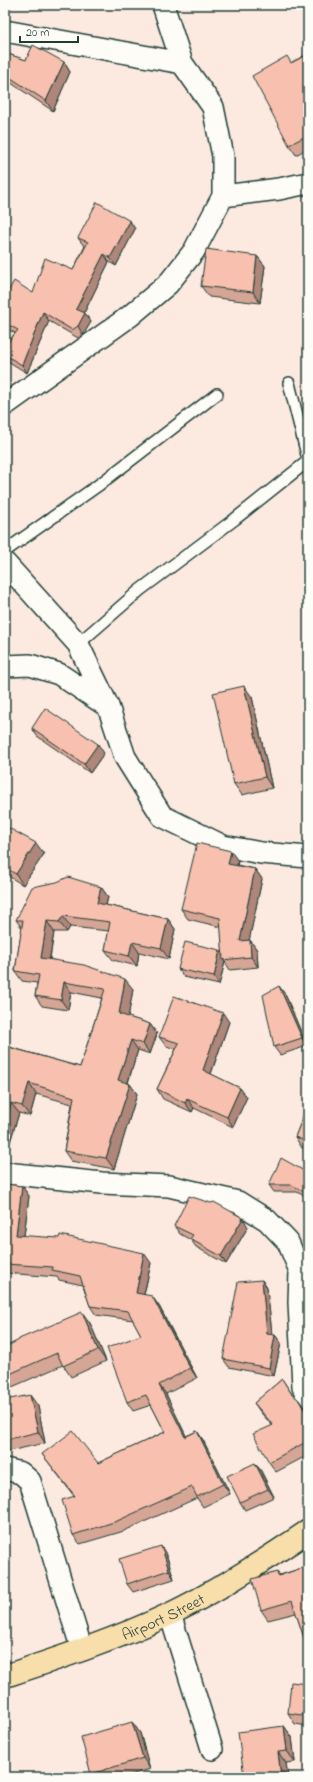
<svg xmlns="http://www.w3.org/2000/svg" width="313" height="1782" viewBox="0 0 313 1782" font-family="'Indie Flower',sans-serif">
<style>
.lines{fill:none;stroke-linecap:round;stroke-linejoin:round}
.service-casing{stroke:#1f3d34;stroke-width:14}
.minor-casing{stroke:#1f3d34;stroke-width:24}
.trunk-casing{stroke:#1f3d34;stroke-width:25}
.service{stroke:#fdfcf7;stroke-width:11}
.minor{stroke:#fdfcf7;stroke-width:21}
.trunk{stroke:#f8deab;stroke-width:22}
.wall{fill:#d5a596;stroke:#1f3d34}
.shaded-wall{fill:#ae867a;stroke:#1f3d34}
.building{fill:#f8c0af;stroke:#1f3d34}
.labels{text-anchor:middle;stroke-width:3;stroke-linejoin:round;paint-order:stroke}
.street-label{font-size:16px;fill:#1f3d34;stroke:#fdfcf7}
</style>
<rect width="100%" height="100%" fill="#fceae1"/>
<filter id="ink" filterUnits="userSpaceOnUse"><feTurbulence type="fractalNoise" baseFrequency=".025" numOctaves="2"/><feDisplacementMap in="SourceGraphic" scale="8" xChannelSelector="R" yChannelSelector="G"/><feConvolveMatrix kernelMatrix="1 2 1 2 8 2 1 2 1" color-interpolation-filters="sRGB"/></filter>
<g filter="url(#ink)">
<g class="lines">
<defs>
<path id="service" d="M 289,383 L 308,459
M 5,551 L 100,484 L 217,394
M 78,644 L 140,590 L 235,519 L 308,461"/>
<path id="minor" d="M 5,31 L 182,63
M 223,196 L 279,189 L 308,183
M 5,405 L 130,316 L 168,284 L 194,251 L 223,196 L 223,156 L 213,107 L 182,63 L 163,5
M 5,563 L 78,644 L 108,706 L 125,757 L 162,816 L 223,846 L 261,853 L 308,857
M 5,666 L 30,665 L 59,674 L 107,706
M 5,1173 L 102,1183 L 169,1186 L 238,1202 L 267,1220 L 288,1242 L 300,1271 L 299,1302 L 303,1387 L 308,1397
M 5,1469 L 21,1473 L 30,1481 L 82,1650
M 170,1614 L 212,1749"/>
<g id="trunk">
<path id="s1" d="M 5,1676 C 60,1658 117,1639 170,1614 C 218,1591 264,1561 308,1531"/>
</g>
</defs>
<!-- service casing -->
<use href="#service" class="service-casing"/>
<!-- minor casing -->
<use href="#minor" class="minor-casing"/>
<!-- trunk casing -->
<use href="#trunk" class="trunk-casing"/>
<!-- service -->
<use href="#service" class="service"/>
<!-- minor -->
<use href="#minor" class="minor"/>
<!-- trunk -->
<use href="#trunk" class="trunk"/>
</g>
<!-- wall -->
<path class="wall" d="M 5,53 L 26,60 L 64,62 L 70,72 L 53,111 L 11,83 L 6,96 L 5,95 Z
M 308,54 L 308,148 L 296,155 L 289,145 L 292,62 Z
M 130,221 L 135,229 L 116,266 L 109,262 L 84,313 L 91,322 L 83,335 L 78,338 L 49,321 L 27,373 L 6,360 L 5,358 L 5,346 L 15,333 L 5,328 L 5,297 L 33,293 L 73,270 L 85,246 L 84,246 L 78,238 Z
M 257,256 L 265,266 L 260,303 L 209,297 L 201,286 Z
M 252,697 L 272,788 L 242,795 L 234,784 Z
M 32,728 L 104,753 L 90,773 L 37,736 Z
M 5,826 L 44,854 L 23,885 L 5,874 Z
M 238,861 L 237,865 L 255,869 L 262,879 L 249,940 L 250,940 L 257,950 L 258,967 L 230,970 L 225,962 L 219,985 L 184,977 L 178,969 L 220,950 L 223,954 L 221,927 L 188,919 L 181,909 Z
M 101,887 L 108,897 L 106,905 L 168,919 L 175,929 L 169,959 L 139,952 L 137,966 L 113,960 L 105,950 L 109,931 L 70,927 L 67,932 L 54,932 L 50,959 L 133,989 L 128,1017 L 150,1024 L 157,1034 L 150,1054 L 138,1050 L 128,1083 L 130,1084 L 137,1094 L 114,1169 L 71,1161 L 64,1151 L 72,1104 L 36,1094 L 30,1116 L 19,1113 L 5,1158 L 5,1045 L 6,1046 L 80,1067 L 102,998 L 71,992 L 68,1010 L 42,1006 L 35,996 L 37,983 L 22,981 L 15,971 L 22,928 L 16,920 Z
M 285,994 L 307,1046 L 280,1055 L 274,1047 Z
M 229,1022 L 211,1074 L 240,1088 L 247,1097 L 233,1127 L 194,1108 L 192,1112 L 163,1099 L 157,1089 L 176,1049 L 166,1046 L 159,1037 Z
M 308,1104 L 308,1150 L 302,1148 L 295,1137 Z
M 308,1173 L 308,1198 L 297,1192 L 274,1192 L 269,1185 Z
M 5,1184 L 22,1186 L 29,1196 L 24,1236 L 151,1263 L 144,1295 L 159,1306 L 197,1378 L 166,1394 L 186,1436 L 197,1431 L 203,1440 L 230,1494 L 203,1507 L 197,1498 L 124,1531 L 80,1544 L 73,1535 L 74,1496 L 42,1454 L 98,1463 L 165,1432 L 151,1405 L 133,1411 L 127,1402 L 141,1335 L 133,1320 L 96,1315 L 90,1306 L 83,1285 L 59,1280 L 57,1277 L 5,1273 Z
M 174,1226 L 248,1227 L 226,1264 L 196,1247 L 191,1240 L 180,1234 Z
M 262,1280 L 267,1288 L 272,1335 L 275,1335 L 281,1343 L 274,1376 L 229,1367 L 223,1359 Z
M 90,1323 L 106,1361 L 71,1377 L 63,1365 L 5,1390 L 5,1347 Z
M 282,1379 L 292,1394 L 298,1399 L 308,1413 L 308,1455 L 276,1472 L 269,1462 L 272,1425 L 261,1413 L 254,1403 Z
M 5,1400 L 38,1406 L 45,1443 L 5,1452 Z
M 255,1463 L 261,1471 L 274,1497 L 245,1510 L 240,1502 Z
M 166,1554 L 174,1579 L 133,1592 L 127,1584 Z
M 308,1566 L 308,1645 L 305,1641 L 296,1613 L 268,1620 L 261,1610 L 277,1572 L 280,1575 Z
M 308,1684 L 308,1726 L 295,1724 L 288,1713 Z
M 132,1722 L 140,1733 L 150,1769 L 124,1777 L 94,1777 L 91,1774 Z
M 284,1726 L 292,1737 L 295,1762 L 286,1763 L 288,1777 L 244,1777 Z"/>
<!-- shaded-wall -->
<path class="shaded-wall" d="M 64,62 L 70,72 L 53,111 L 46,101 Z
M 5,75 L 11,83 L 6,96 L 5,94 Z
M 130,221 L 135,229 L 116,266 L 110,258 Z
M 104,254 L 109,262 L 82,317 L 76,309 Z
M 257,256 L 265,266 L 260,303 L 253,292 Z
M 43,312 L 49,321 L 27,373 L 22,365 Z
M 85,313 L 91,322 L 83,335 L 78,326 Z
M 5,364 L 7,367 L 5,371 Z
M 244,686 L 252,697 L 272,788 L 265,777 Z
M 98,744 L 104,753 L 90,773 L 84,764 Z
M 36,843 L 44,854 L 23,885 L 16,874 Z
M 231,851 L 238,861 L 235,873 L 228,864 Z
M 255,869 L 262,879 L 247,951 L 240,941 Z
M 101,887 L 108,897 L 104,914 L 97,903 Z
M 63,916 L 70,927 L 67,932 L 59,922 Z
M 168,919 L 175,929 L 169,959 L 161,948 Z
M 47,921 L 54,932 L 48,968 L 41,958 Z
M 250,940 L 257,950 L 258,967 L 251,957 Z
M 132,942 L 139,952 L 137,966 L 129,956 Z
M 220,950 L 226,959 L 223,960 L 225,962 L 219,985 L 214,977 Z
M 125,979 L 133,989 L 127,1024 L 119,1014 Z
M 64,982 L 71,992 L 68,1010 L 61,1000 Z
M 279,986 L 285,994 L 307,1046 L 302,1038 Z
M 223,1013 L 229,1022 L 209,1079 L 203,1070 Z
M 150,1024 L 157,1034 L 150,1054 L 143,1044 Z
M 131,1040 L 138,1050 L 125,1091 L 118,1080 Z
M 29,1083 L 36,1094 L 30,1116 L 22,1106 Z
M 130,1084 L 137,1094 L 114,1169 L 106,1158 Z
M 240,1088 L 247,1097 L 233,1127 L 227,1117 Z
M 187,1099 L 194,1108 L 192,1112 L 185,1103 Z
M 11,1103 L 19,1113 L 5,1158 L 5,1124 Z
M 22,1186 L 29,1196 L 23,1244 L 16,1235 Z
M 243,1218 L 248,1227 L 226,1264 L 221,1256 Z
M 144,1253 L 151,1263 L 142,1303 L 136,1293 Z
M 262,1280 L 267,1288 L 273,1342 L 267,1334 Z
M 152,1296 L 159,1306 L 197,1378 L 190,1368 Z
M 82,1312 L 90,1323 L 106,1361 L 98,1350 Z
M 275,1335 L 281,1343 L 274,1376 L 269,1368 Z
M 159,1385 L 166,1394 L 191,1446 L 185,1437 Z
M 30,1395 L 38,1406 L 45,1443 L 38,1432 Z
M 298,1399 L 305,1408 L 308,1413 L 308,1416 Z
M 197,1431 L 203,1440 L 230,1494 L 223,1484 Z
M 255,1463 L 261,1471 L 274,1497 L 268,1489 Z
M 161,1546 L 166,1554 L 174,1579 L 169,1570 Z
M 132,1722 L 140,1733 L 150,1769 L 143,1758 Z
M 284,1726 L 292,1737 L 295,1762 L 287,1751 Z
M 278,1752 L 286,1763 L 288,1777 L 281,1777 Z"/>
<!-- building -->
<path class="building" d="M 33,45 L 64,62 L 46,101 L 5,74 L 5,53 L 26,60 Z
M 308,54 L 308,135 L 289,145 L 252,76 L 287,56 L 291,63 Z
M 97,202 L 130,221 L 110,258 L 104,254 L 76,309 L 85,313 L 78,326 L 72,330 L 43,312 L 22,365 L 5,355 L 5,346 L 18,330 L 5,323 L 5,297 L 14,281 L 33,293 L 45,258 L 73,270 L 88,242 L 78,238 Z
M 206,249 L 257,256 L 253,292 L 201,286 Z
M 244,686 L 265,777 L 234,784 L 213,693 Z
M 45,708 L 98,744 L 84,764 L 32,728 Z
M 5,826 L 36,843 L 16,874 L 5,868 Z
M 197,843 L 231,851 L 228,864 L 255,869 L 240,941 L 250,940 L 251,957 L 223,960 L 220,918 L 181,909 Z
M 68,877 L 101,887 L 97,903 L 168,919 L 161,948 L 132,942 L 129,956 L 105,950 L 110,922 L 63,916 L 59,922 L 47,921 L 41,958 L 84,965 L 125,979 L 119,1014 L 150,1024 L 143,1044 L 131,1040 L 118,1080 L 130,1084 L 106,1158 L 64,1151 L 74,1097 L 29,1083 L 22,1106 L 11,1103 L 5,1124 L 5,1046 L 80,1067 L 105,989 L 64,982 L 61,1000 L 35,996 L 39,975 L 15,971 L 23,920 L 16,920 L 32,887 L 57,882 Z
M 185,942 L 220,950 L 214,977 L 178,969 Z
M 279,986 L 302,1038 L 274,1047 L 263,995 Z
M 174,996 L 223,1013 L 203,1070 L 240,1088 L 227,1117 L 187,1099 L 185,1103 L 157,1089 L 179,1043 L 159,1037 Z
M 308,1104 L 308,1142 L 295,1137 Z
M 281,1158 L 308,1173 L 308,1194 L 292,1185 L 269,1185 Z
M 5,1184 L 22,1186 L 16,1235 L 59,1238 L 60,1235 L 144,1253 L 136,1293 L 152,1296 L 190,1368 L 159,1385 L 185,1437 L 197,1431 L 223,1484 L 197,1497 L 192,1487 L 117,1521 L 73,1535 L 62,1500 L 75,1496 L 42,1454 L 73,1431 L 98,1463 L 165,1432 L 146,1395 L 127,1402 L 107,1348 L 141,1335 L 128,1311 L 90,1306 L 80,1276 L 52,1270 L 53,1267 L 5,1264 Z
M 189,1196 L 211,1203 L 214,1202 L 243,1218 L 221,1256 L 190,1239 L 193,1235 L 174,1226 Z
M 262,1280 L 267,1334 L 275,1335 L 269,1368 L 223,1359 L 238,1282 Z
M 82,1312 L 98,1350 L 63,1366 L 57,1353 L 5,1376 L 5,1347 L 19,1340 L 19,1339 Z
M 282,1379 L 291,1393 L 298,1399 L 308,1416 L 308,1441 L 269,1462 L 253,1434 L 273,1425 L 254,1403 Z
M 30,1395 L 38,1432 L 5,1440 L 5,1400 Z
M 255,1463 L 268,1489 L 240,1502 L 227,1476 Z
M 161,1546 L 169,1570 L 127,1584 L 119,1559 Z
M 308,1566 L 308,1640 L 305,1641 L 292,1601 L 261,1610 L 252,1579 L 277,1572 L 278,1576 Z
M 291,1682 L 308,1684 L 308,1716 L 288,1713 Z
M 132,1722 L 143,1758 L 91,1774 L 81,1737 Z
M 284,1726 L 287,1751 L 278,1752 L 281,1777 L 244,1777 L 238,1732 Z"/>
</g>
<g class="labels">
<!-- street labels -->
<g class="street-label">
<text dy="6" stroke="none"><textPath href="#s1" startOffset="169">Airport Street</textPath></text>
</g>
</g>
<!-- margin -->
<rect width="313" height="1782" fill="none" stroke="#fdfcf7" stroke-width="20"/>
<rect x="10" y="10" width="293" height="1762" fill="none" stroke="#1f3d34" stroke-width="1.5" filter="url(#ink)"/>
<!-- scale -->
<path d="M20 36v6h58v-6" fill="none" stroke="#1f3d34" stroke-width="2"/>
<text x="26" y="36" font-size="12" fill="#1f3d34" stroke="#fdfcf7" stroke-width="3" paint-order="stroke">20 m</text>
</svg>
